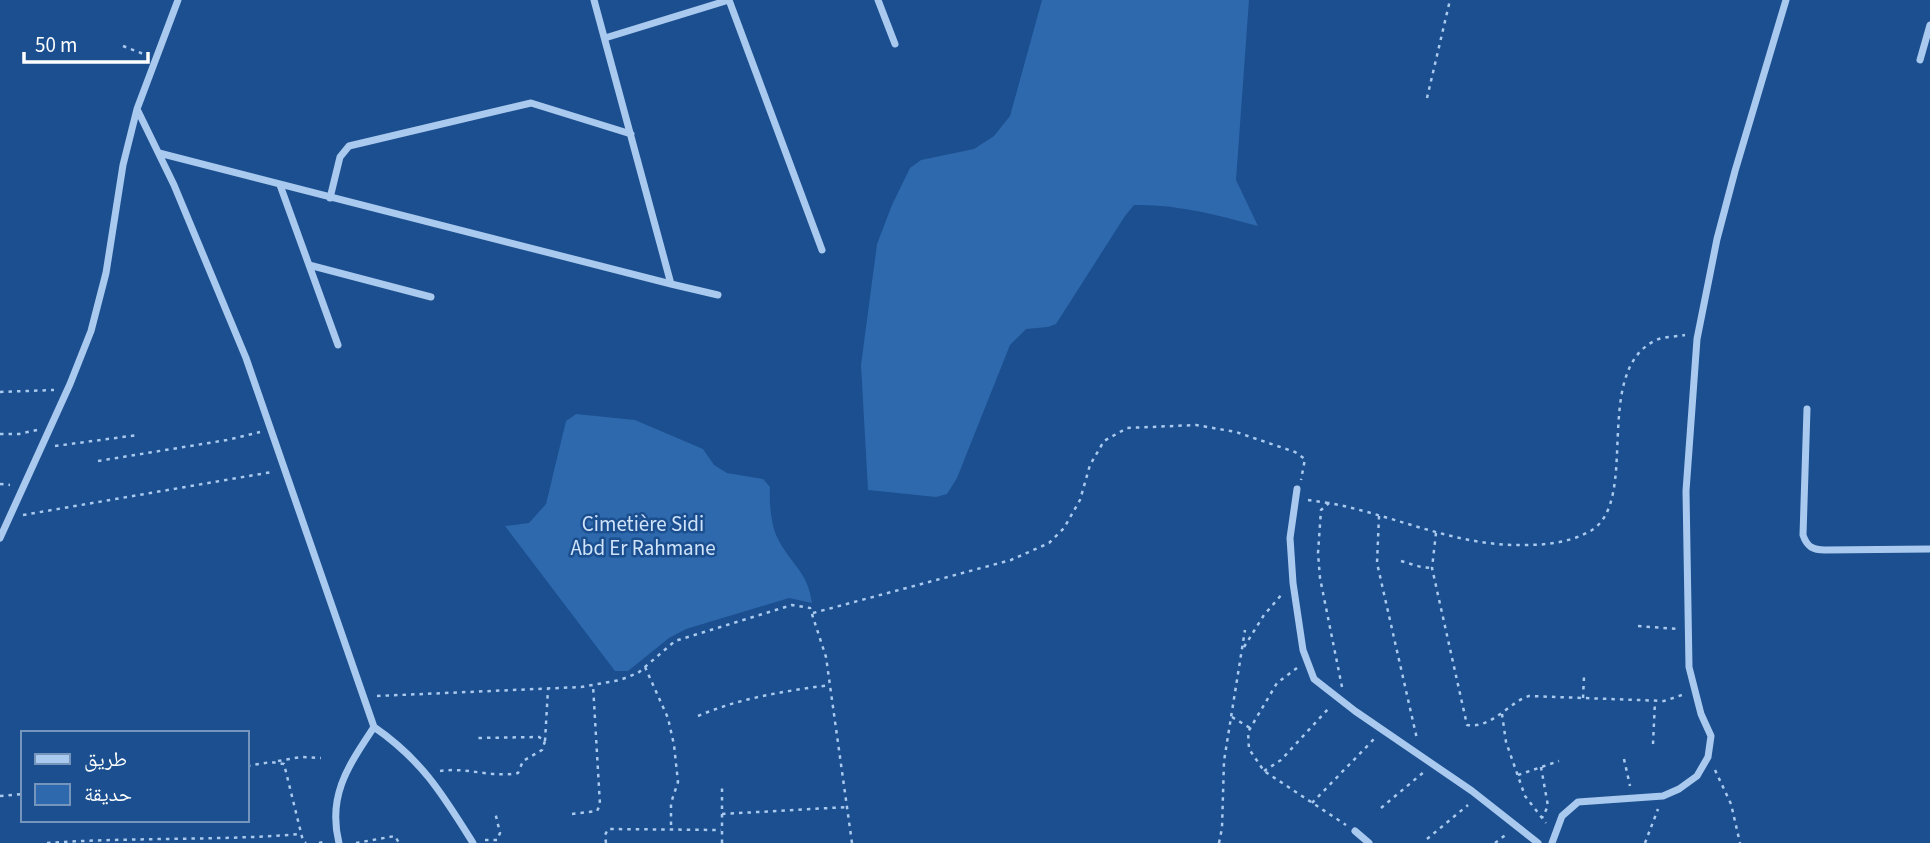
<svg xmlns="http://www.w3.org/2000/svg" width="1930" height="843" viewBox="0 0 1930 843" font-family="'Source Sans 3','Noto Naskh Arabic',sans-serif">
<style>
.green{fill:#2e69ad}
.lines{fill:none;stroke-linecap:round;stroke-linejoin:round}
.path{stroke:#a9c9ee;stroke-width:2.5;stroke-dasharray:3.5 5;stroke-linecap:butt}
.street{stroke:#a9c9ee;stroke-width:7}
.labels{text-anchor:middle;stroke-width:5;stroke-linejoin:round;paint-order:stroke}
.park-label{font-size:21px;fill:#cfe3fa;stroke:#1b4f8f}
</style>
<rect width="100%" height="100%" fill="#1b4f8f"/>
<!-- green -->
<path class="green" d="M 1042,0 L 1249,0 L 1236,180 L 1258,226 C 1217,215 1177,204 1134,205 L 1125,216 L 1056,324 L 1048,327 L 1026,329 L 1010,345 L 957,478 L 947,494 L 936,497 L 868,490 L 861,365 L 877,244 L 892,205 L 910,168 L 921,160 L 974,149 L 994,136 L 1010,116 Z
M 576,414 L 635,420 L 703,449 L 714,465 L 727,473 L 763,479 L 770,487 C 769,503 771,527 779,541 C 793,566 808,573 812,603 L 789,598 L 686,629 L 669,638 L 628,671 L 615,671 L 505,526 L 529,523 L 546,504 L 566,421 Z"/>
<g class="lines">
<!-- path -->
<path class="path" d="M 123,46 L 146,55
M 1427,98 L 1450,0
M 0,392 L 54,390
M 0,434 L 19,434 L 37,430
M 55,446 L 138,435
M 98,461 L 227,440 L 260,432
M 0,484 L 10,485
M 1308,500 L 1329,503
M 23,515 L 272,472
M 1379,516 L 1377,563 L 1417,739
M 1436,533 L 1432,568 L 1467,725 C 1492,729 1509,702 1529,696 L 1664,701 L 1685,694
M 1401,561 L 1421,567 L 1432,568
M 813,613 L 1011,560 L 1049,543 L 1064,528 L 1080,500 L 1090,465 L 1104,441 L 1127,428 L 1196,425 L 1236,432 L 1295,452 L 1305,459 L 1301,480
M 1638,626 L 1678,629
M 1244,647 L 1264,615 L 1283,593
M 645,667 L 668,718 L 674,745 L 678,782 L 671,803 L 671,829
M 1297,668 L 1277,683 L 1248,732 L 1249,749 L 1264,771 L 1346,825
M 1342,687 L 1320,578 L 1318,553 L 1321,510 L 1329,503 C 1394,515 1457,547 1525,545 C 1548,545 1572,542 1592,530 C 1640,499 1592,374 1654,341 C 1663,336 1675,337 1685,335
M 377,696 L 581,687 L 620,680 L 638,673 L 675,641 L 792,605 L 810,608 L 826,657 L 852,843
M 1583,698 L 1584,677
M 1502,714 L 1506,742 L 1525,796 L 1546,823
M 698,716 C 740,698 785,691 830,685
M 1232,717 L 1250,728
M 545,741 L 548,689
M 1653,744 L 1655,701
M 1624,759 L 1630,786
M 278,761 L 301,757 L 321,758
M 247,766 L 271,762 L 284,764 L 303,841 L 306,843
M 1541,767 L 1548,806 L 1542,818
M 1715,770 L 1731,804 L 1740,843
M 440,771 C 467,767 492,778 518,773 L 523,761 L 542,750 L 545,741 L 539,737 L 476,738
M 1264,771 L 1281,760 L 1329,708
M 1518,775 L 1559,761
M 0,796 L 23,794
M 1312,803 L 1376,737
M 1381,808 L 1425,771
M 572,814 L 597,811 L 600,805 L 593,685
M 722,814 L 848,807
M 1427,839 L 1468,805
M 485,840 L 497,840 L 500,833 L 495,812
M 47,843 C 132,837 217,841 301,834
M 319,843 L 327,841
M 356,843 L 395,836 L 399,843
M 606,843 L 605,835 L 608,829 L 721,830
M 722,843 L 722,786
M 1219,843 L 1222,828 L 1224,761 L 1245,630
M 1495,843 L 1508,833
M 1645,843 L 1658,809"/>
<!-- street -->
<path class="street" d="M 178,0 L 137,109 L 174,185 L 246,358 L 374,727 C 349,765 327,795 339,843
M 594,0 L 671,284 L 718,295
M 729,0 L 822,250
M 878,0 L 895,44
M 605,38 L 729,0
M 1920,60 L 1930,25
M 159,153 L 671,284
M 280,185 L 338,345
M 330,198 L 340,157 L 349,146 L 531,103 L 631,134
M 309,265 L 431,297
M 1807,409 L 1803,535 C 1807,547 1813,550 1825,550 L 1930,549
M 1297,489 L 1290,538 L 1293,583 L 1303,650 L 1314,679 L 1355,711 L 1472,791 L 1538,843
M 0,538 L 70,384 L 91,331 L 106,273 L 123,165 L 137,109
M 374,727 C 422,760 443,795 473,843
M 1355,831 L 1369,843
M 1552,843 L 1562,816 L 1578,802 L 1663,796 L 1679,789 L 1697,776 L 1708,757 L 1711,736 L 1701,714 L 1689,667 L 1686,491 L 1697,339 L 1717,239 L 1735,171 L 1786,0"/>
</g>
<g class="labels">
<!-- park labels -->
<g class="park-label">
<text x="643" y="531">Cimetière Sidi<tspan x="643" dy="24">Abd Er Rahmane</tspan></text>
</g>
</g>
<!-- legend -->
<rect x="21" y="731" width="228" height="91" fill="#1b4f8f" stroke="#7695bc" stroke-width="2"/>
<rect x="35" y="754" width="35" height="10" fill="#a9c9ee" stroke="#7695bc" stroke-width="2"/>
<text x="84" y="766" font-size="21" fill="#ffffff">طريق</text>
<rect x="35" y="784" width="35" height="21" fill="#2e69ad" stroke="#7695bc" stroke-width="2"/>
<text x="84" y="801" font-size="21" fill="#ffffff">حديقة</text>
<!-- scale -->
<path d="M24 52v10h124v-10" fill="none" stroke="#ffffff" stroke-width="3.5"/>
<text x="35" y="52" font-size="21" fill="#ffffff" stroke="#1b4f8f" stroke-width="5" paint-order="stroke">50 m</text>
</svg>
